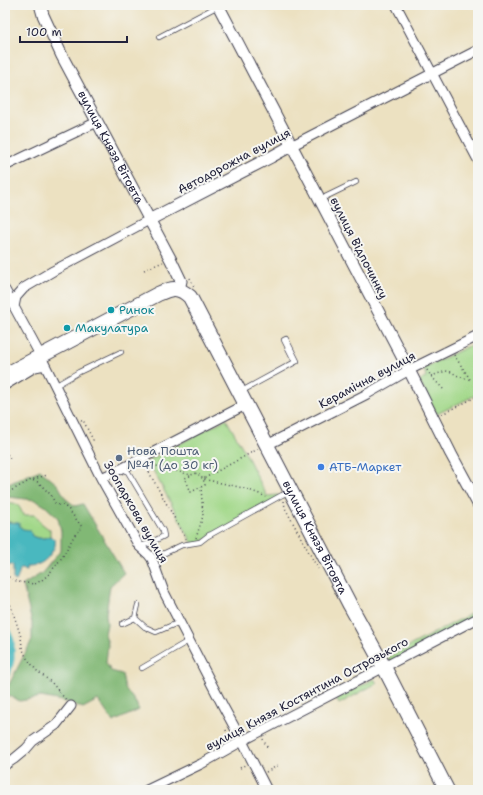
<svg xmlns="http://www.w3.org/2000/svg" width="483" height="795" viewBox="0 0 483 795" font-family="'Shantell Sans',sans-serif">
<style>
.green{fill:#a2d889;stroke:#627d62}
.forest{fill:#81b875;stroke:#526d58}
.water{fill:#49b8bf;stroke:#366d7d}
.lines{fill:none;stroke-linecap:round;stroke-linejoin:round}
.river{stroke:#49b8bf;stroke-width:13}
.service-casing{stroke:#403f4f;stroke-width:6}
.minor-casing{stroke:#403f4f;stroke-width:11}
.tertiary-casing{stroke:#403f4f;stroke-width:13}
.primary-casing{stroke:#403f4f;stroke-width:16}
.path{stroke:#403f4f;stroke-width:1.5;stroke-dasharray:1 3;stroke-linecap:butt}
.service{stroke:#fff;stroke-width:4.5}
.minor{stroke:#fff;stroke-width:9}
.tertiary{stroke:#fff;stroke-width:11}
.primary{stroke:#fff;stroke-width:14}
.culture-dot{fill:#0f9aa8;stroke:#f6f6f2;stroke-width:1.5}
.service-dot{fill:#5c6f8a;stroke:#f6f6f2;stroke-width:1.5}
.shop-dot{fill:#3f7fe0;stroke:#f6f6f2;stroke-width:1.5}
.labels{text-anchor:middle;stroke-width:4;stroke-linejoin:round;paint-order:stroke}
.street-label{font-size:12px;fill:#22223b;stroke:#f6f6f2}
.culture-label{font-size:12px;fill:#0d838f;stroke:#f6f6f2;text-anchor:start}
.service-label{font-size:12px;fill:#4e5e75;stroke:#f6f6f2;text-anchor:start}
.shop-label{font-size:12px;fill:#366cbe;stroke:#f6f6f2;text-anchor:start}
</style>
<rect width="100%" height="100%" fill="#f6f6f2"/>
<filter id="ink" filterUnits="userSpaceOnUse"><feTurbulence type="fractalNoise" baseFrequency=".025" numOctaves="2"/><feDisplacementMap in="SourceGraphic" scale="8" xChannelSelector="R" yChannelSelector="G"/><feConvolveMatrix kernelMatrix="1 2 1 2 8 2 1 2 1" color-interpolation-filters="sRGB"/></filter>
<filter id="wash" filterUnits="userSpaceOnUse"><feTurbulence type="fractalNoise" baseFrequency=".012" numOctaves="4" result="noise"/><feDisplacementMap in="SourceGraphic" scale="16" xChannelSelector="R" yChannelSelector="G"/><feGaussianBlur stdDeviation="0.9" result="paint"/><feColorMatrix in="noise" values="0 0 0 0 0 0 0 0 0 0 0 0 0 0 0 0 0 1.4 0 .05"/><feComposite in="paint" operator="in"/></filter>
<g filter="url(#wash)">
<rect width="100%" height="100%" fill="#ece1c1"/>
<!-- green -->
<path class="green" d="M 475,343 L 478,349 L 478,394 L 437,414 L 419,381 L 426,377 L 424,368 Z
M 226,419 L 245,452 L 267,496 L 278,495 L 280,499 L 194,546 L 148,461 Z
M 6,503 C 16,502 19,504 23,515 L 35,515 L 41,523 L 50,530 L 50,536 L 44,538 L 38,538 L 32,536 L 13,522 L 5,522 Z
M 478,610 L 478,616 L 390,663 L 388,657 Z
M 374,679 L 377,683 L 339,704 L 336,699 Z"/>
<!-- forest -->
<path class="forest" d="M 40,470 L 58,485 L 66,499 L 75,506 L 83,504 L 124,573 L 110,586 L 106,614 L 107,624 L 105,634 L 108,644 L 106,663 L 111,671 L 122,674 L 125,688 L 136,703 L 139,710 L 113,722 L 98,700 L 83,708 L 67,702 L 41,697 L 20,701 L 5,694 L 5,692 L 32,640 L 32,623 L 23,585 L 42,573 L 61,550 L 61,531 L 58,518 L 45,506 L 35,500 L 8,497 L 5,499 L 5,478 L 9,484 L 19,479 Z"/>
<!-- water -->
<path class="water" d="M 5,522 L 19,523 L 20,527 L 23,529 L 30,530 L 32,536 C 39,539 43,539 50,536 L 54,539 C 55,541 56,543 55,545 C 55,547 53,550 52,551 C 47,561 39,566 28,566 L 27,568 L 27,570 L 26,570 L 23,568 L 21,568 C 19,570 19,576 16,581 L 13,579 L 13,566 L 11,565 L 5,566 Z"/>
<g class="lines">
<!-- river -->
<path class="river" d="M 5,634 L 8,641 L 8,659 L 5,671"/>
</g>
</g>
<g filter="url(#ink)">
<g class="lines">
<defs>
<path id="service" d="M 159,37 L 218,6
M 319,200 L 356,182
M 55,386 L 79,372 L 121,352
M 242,391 L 297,361 L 286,339 L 284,340 L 295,362
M 123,468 L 128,472 L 163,531 L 164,536 L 148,544 L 139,546
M 208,536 L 282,495 L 289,492
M 152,559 L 182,545 L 200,542 L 209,535
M 138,605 L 135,618 L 145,627 L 156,632 L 180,622
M 122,624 L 135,618
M 142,668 L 190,640"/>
<path id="minor" d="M 396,5 L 478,160
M 291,146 L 478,50
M 5,166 L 97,122
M 5,290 L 39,353 L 101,478 L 139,546 L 149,555 L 152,559 L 164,592 L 224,708 L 242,741 L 267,790
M 14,307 L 16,297 L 24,288 L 53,271 L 149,220
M 5,385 L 35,367 L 45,365
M 267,445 L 367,394 L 409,370 L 478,336
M 101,478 L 123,468 L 247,404
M 5,765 L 14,759 L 26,749 L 33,741 L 56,725 L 71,706
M 147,790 L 201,764 L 242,741 L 478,618"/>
<g id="tertiary">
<path id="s1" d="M 42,5 L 41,8 L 43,15 L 62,56 L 171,260 L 181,281 L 179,289"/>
<path d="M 218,5 L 409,370 L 451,454 L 478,504"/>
<path d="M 149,220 L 271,157 L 291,146"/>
</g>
<g id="primary">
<path id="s2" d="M 5,375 L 158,294 C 172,288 178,286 190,297 L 350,605 L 384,667 L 447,790"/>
</g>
</defs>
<!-- service casing -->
<use href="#service" class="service-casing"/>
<!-- minor casing -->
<use href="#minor" class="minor-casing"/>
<!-- tertiary casing -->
<use href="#tertiary" class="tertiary-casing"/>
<!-- primary casing -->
<use href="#primary" class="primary-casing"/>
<!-- path -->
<path class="path" d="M 144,270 L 163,262
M 190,278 L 194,287
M 454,355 L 470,379
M 427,370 L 431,376 L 444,390
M 431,376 L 446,371 L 452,372 L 456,375 L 471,380
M 442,414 L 478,396
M 81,421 L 83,420 L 93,440 L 91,441
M 5,451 L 11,460
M 149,464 L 191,475 L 197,473 L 203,479 L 258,449
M 145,465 L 186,539
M 190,476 L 185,478 L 191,492 L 205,485 L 203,479 C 224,484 246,487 266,497
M 5,494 L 31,480 L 47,475
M 284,501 L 285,508 L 318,569
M 196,538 L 203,516 L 201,487
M 5,575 L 18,582 L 35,584 L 42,580 L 48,575 L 57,564 L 63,556 L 74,536 L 82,527 L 69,510 L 63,505 L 59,505 L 55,503 L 51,495 L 38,482 L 31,480
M 5,594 L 11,606 L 21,637 L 22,647 L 26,657 L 36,670 L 52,683 L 66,700
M 226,730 L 228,740
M 263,739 L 268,749
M 240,768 L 245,765
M 266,772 L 279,765
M 307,790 L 311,788"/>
<!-- service -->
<use href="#service" class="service"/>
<!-- minor -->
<use href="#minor" class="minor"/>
<!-- tertiary -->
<use href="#tertiary" class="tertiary"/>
<!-- primary -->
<use href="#primary" class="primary"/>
</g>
</g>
<!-- markers -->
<g class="culture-dot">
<circle cx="111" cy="310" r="4"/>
<circle cx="67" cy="328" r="4"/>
</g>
<circle class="service-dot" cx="119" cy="458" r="4"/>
<circle class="shop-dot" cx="321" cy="467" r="4"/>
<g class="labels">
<!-- street labels -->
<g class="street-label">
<text dy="4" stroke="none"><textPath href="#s1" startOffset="159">вулиця Князя Вітовта</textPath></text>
<text transform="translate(234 161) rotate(-28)" y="4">Автодорожна вулиця</text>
<text transform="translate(359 248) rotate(63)" y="4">вулиця Відпочинку</text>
<text transform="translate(367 380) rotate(-28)" y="4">Керамічна вулиця</text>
<text transform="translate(136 512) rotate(60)" y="4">Зоопаркова вулиця</text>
<text dy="4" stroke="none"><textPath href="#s2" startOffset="479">вулиця Князя Вітовта</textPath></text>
<text transform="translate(307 694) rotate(-28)" y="4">вулиця Князя Костянтина Острозького</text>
</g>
<!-- culture labels -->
<g class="culture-label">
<text x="119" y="314">Ринок</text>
<text x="75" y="332">Макулатура</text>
</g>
<!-- service labels -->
<g class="service-label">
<text x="127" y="455">Нова Пошта<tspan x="127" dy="14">№41 (до 30 кг)</tspan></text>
</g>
<!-- shop labels -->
<g class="shop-label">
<text x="329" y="471">АТБ-Маркет</text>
</g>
</g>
<!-- margin -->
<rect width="483" height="795" fill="none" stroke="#f6f6f2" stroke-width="20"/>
<!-- scale -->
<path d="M20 36v6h107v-6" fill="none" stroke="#22223b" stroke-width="2"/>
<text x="26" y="36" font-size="12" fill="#22223b" stroke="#f6f6f2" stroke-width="3" paint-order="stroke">100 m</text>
</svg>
